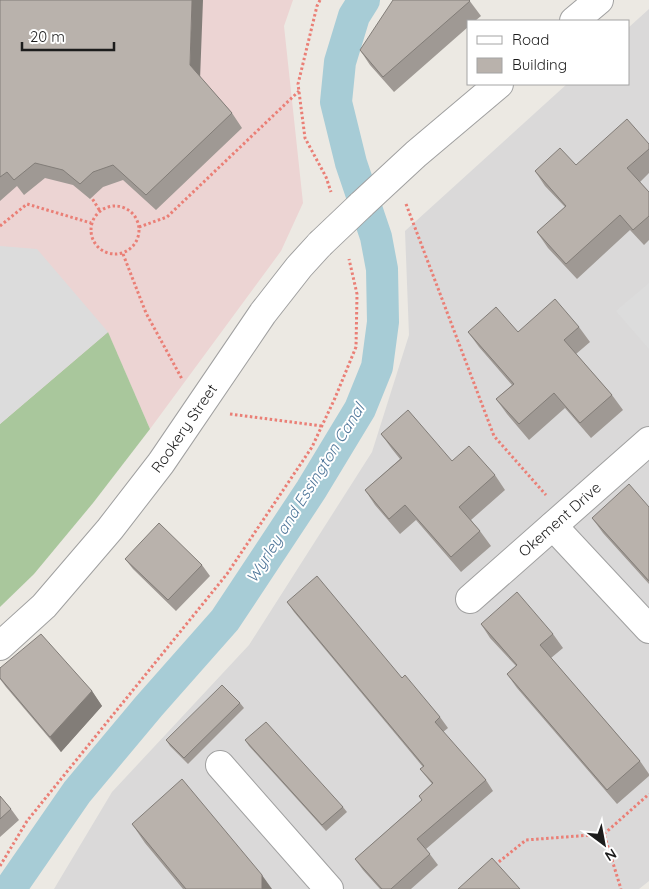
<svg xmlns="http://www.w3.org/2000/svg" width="649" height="889" viewBox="0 0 649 889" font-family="Quicksand,sans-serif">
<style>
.residential{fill:#dad9d9}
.commercial{fill:#ecd4d3}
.forest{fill:#a9c79c}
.parking{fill:#dcdcdc}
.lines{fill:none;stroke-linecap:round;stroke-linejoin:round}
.canal{stroke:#a7ccd6;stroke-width:32}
.minor-casing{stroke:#a0a0a0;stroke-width:30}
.tertiary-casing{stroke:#a0a0a0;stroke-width:30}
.path{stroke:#ea7f76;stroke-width:3;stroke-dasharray:2.5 2.5;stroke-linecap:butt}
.minor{stroke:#fff;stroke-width:28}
.tertiary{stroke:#fff;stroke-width:28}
.tertiary-bridge-casing{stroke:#a0a0a0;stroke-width:30;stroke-linecap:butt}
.tertiary-bridge{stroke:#fff;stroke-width:28}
.wall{fill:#9f9994}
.shaded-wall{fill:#827d78}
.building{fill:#b9b2ac;stroke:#827d78}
.labels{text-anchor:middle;stroke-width:4;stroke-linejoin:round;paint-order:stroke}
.street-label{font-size:15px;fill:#1c1c1c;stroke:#fff}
.water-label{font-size:16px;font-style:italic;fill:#50779a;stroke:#fff}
</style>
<rect width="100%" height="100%" fill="#ece9e3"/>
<!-- residential -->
<path class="residential" d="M 649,9 L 649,881 L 639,889 L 54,889 L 112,792 L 249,645 L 372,452 L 409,335 L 405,231 L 567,84 L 628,84 L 628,28 Z"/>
<!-- commercial -->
<path class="commercial" d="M 0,0 L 293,0 L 284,26 L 303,203 L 281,251 L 150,429 L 108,333 L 0,424 Z"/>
<!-- forest -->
<path class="forest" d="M 108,332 L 150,429 L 93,503 L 34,574 L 0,607 L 0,424 Z"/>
<!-- parking -->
<path class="parking" d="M 0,246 L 37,249 L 108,332 L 0,424 Z
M 649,283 L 649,349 L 616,311 Z"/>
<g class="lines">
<!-- canal -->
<path class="canal" d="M 10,889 L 77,792 L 149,706 L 225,620 L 311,490 L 360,409 L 377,367 L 383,322 L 382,269 L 376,237 L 351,163 L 336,102 L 340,62 L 354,16 L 364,0"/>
<defs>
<g id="minor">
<path d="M 553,526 L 649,629"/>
<path id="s1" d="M 470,599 L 649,441"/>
<path d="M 220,765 L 329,889"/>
</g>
<g id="tertiary">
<path d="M 574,21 L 599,0"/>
<path d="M 361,205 L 416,154 L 499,84"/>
<path id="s2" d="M 0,646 L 44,606 L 110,529 L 161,463 L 263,313 L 299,267 L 320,244"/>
</g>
</defs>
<!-- minor casing -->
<use href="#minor" class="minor-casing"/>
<!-- tertiary casing -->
<use href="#tertiary" class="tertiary-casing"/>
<!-- path -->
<path class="path" d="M 320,0 L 317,6 L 298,84 L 305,138 L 326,177 L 331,192
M 90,195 L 100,211
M 406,204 L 494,436 L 546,495
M91 230a24 24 0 1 1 48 0a24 24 0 1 1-48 0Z
M 0,226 L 27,204 L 91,223
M 139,227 L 167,217 L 299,91
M 123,254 L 146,313 L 182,379
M 230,414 L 322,426
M 604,834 L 649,794
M 495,865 L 526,840 L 604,834 L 621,889
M 0,866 L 27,821 L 227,574 L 312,447 L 335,398 L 356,347 L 357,294 L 349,259"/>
<!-- minor -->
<use href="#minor" class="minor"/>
<!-- tertiary -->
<use href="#tertiary" class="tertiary"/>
<defs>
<path id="tertiary-bridge" d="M 320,244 L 361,205"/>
</defs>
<!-- tertiary-bridge casing -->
<use href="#tertiary-bridge" class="tertiary-bridge-casing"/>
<!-- tertiary-bridge -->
<use href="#tertiary-bridge" class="tertiary-bridge"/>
</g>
<!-- wall -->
<path class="wall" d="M 0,0 L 200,77 L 232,113 L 242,128 L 156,210 L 123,180 L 103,187 L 90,199 L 73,185 L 45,178 L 24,195 L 17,186 L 0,201 Z
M 469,0 L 481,16 L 475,21 L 468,21 L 468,27 L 394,92 L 370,65 L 360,50 Z
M 649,144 L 649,173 L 640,182 L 649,192 L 649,240 L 644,245 L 630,230 L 577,279 L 548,248 L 537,232 L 565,207 L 545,186 L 535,171 L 576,165 Z
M 579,327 L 590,342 L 576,354 L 612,395 L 623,410 L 591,438 L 565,408 L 529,440 L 507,414 L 496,399 L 512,385 L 479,347 L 468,332 L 518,332 Z
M 381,434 L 452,461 L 495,475 L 505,490 L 471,520 L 480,531 L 491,546 L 461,572 L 416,520 L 400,534 L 375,505 L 365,490 L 400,459 L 392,449 Z
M 649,507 L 649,584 L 603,533 L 592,518 Z
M 125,559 L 202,565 L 210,576 L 176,611 L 133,569 Z
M 287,602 L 402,678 L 440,717 L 448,728 L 443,732 L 486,780 L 493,791 L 426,849 L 438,865 L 411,889 L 380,889 L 363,870 L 355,859 L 422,800 L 419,796 L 432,784 L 420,769 L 423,767 L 294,612 Z
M 481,624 L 553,634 L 563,648 L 551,658 L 640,761 L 649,774 L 649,776 L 617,804 L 517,688 L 507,674 L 516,666 L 490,638 Z
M 0,668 L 92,691 L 102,706 L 61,752 L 6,687 L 0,679 Z
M 240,703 L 244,708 L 188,764 L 170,746 L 166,740 Z
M 245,740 L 343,807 L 347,812 L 326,831 L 249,746 Z
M 0,796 L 11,809 L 19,820 L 0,837 Z
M 132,824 L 272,889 L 183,889 L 145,843 Z"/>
<!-- shaded-wall -->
<path class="shaded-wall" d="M 192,0 L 203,0 L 200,80 L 190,65 Z
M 92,691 L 102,706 L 61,752 L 50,737 Z
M 262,875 L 272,889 L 262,889 Z"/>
<!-- building -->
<path class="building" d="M 0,0 L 192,0 L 190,65 L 232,113 L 146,195 L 113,165 L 93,172 L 80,184 L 63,170 L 35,163 L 14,180 L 7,172 L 0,177 Z
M 393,0 L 469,0 L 470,1 L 383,77 L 360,50 Z
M 627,119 L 649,144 L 649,149 L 627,168 L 649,192 L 649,216 L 633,230 L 620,215 L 566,264 L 537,232 L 566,206 L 535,171 L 560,148 L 576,165 Z
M 555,299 L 579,327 L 564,340 L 612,395 L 580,423 L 554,393 L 519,424 L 496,399 L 514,384 L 468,332 L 496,307 L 518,332 Z
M 408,410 L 452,461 L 469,446 L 495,475 L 459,507 L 480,531 L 451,557 L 405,505 L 389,519 L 365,490 L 402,458 L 381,434 Z
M 629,484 L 649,507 L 649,581 L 592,518 Z
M 159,523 L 202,565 L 168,600 L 125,559 Z
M 317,576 L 402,678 L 405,675 L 440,717 L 435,722 L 486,780 L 417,839 L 430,854 L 391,889 L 382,889 L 355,859 L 422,800 L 419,796 L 433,783 L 420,769 L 424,766 L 287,602 Z
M 517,592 L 553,634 L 540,645 L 640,761 L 607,790 L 507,674 L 517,665 L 481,624 Z
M 41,634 L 92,691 L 50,737 L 0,678 L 0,668 Z
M 222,685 L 240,703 L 184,758 L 166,740 Z
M 266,722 L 343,807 L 322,825 L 245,740 Z
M 182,779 L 262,875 L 262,889 L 186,889 L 132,824 Z
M 0,796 L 11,809 L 0,819 Z
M 492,858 L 520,889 L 458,889 Z"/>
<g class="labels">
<!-- street labels -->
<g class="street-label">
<text dy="5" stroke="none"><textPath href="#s2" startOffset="286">Rookery Street</textPath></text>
<text dy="5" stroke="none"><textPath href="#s1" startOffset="120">Okement Drive</textPath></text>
</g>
<!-- water labels -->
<g class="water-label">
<text transform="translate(305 493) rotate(-58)" y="6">Wyrley and Essington Canal</text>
</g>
</g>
<!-- legend -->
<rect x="467" y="20" width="162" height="65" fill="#ffffff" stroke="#a4a4a4"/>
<rect x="477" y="36" width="25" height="8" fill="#ffffff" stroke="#a4a4a4"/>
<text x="512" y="45" font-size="15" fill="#1c1c1c">Road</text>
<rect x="477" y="58" width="25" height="15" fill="#b9b2ac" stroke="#a4a4a4"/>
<text x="512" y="70" font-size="15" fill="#1c1c1c">Building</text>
<!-- north arrow -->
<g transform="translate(604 844) rotate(148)" stroke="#ffffff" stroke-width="4" paint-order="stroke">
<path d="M0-4L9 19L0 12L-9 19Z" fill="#1c1c1c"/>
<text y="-8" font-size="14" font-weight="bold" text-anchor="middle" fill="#1c1c1c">N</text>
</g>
<!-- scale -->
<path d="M22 42v8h92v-8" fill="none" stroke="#1c1c1c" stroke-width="2.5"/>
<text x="30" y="42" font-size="15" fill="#1c1c1c" stroke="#ffffff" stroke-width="4" paint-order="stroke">20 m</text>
</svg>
